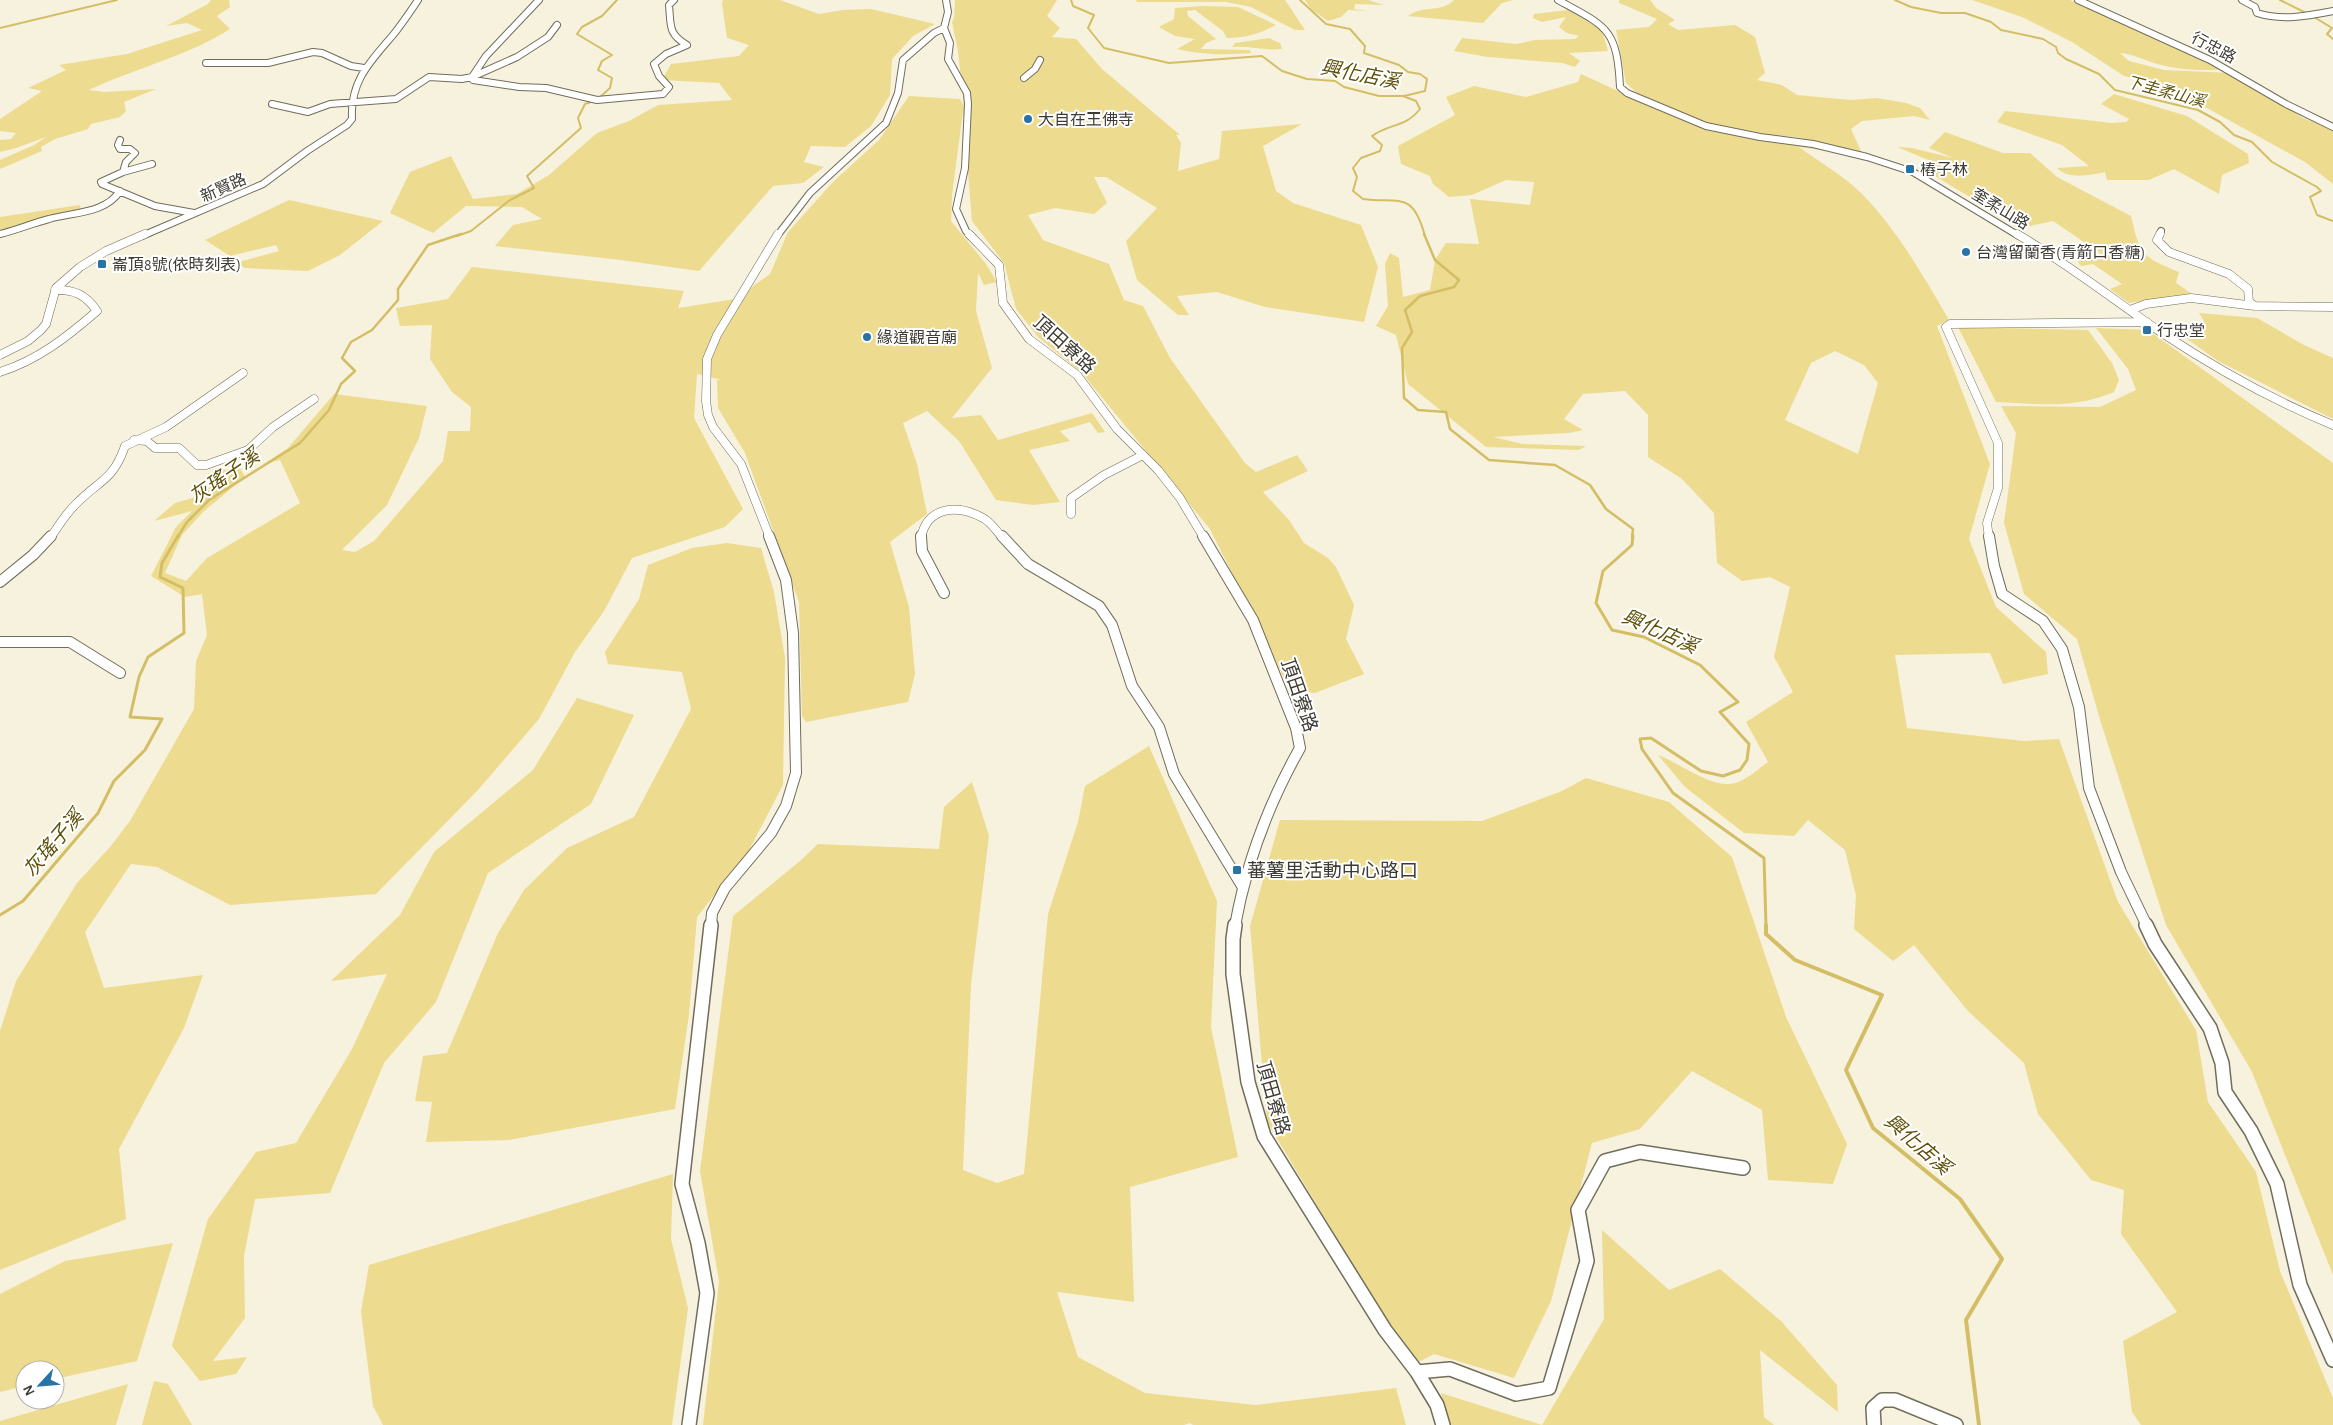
<svg xmlns="http://www.w3.org/2000/svg" width="2333" height="1425" viewBox="0 0 2333 1425" font-family="'Alegreya Sans','Noto Sans TC',sans-serif">
<style>
.green{fill:#eddb8f;fill-rule:evenodd}
.lines{fill:none;stroke-linecap:round;stroke-linejoin:round}
.stream-far3{stroke:#d3be65;stroke-width:2}
.stream-far2{stroke:#d3be65;stroke-width:2.5}
.stream-far1{stroke:#d3be65;stroke-width:3}
.stream{stroke:#d3be65;stroke-width:4}
.minor-far3-casing{stroke:#716d5b;stroke-width:8}
.minor-far2-casing{stroke:#716d5b;stroke-width:9}
.minor-far1-casing{stroke:#716d5b;stroke-width:12}
.minor-casing{stroke:#716d5b;stroke-width:16}
.minor-far3{stroke:#fff;stroke-width:6}
.minor-far2{stroke:#fff;stroke-width:8}
.minor-far1{stroke:#fff;stroke-width:10}
.minor{stroke:#fff;stroke-width:13}
.poi-dot{fill:#2872a5;stroke:#fff;stroke-width:2}
.labels{text-anchor:middle;stroke-width:4;stroke-linejoin:round;paint-order:stroke}
.far-street-label{font-size:16px;fill:#3d3b33;stroke:#fff}
.far-water-label{font-size:16px;font-style:italic;fill:#5e5008;stroke:#fff}
.far-poi-label{font-size:16px;fill:#3d3b33;stroke:#fff;text-anchor:start}
.street-label{font-size:19px;fill:#3d3b33;stroke:#fff}
.poi-label{font-size:19px;fill:#3d3b33;stroke:#fff;text-anchor:start}
.water-label{font-size:20px;font-style:italic;fill:#5e5008;stroke:#fff}
</style>
<rect width="100%" height="100%" fill="#f7f2de"/>
<!-- green -->
<path class="green" d="M 211,0 L 229,0 L 230,7 L 217,16 L 230,29 C 186,57 135,68 89,90 L 104,92 L 156,89 L 124,102 L 126,111 L 120,117 L 91,124 L 88,129 L 55,139 L 41,147 L 42,151 L 0,169 L 0,160 L 34,145 L 46,137 L 16,148 L 0,152 L 0,140 L 11,139 L 16,133 L 0,131 L 0,119 L 42,91 L 28,88 L 66,70 L 59,65 L 127,54 L 202,30 L 187,23 L 166,26 L 208,4 Z
M 723,0 L 780,0 L 819,14 L 843,10 L 871,9 L 935,24 L 913,36 L 892,59 L 890,95 L 871,126 L 845,147 L 811,146 L 804,162 L 824,167 L 803,183 L 773,186 L 699,271 L 621,260 L 495,246 L 513,225 L 542,219 L 522,207 L 466,206 L 433,233 L 390,213 L 410,172 L 451,156 L 473,199 L 517,194 L 549,175 L 597,133 L 629,121 L 658,105 L 732,100 L 719,83 L 662,80 L 671,64 L 739,56 L 749,45 L 727,38 L 722,4 Z
M 955,0 L 1057,0 L 1047,16 L 1060,28 L 1052,37 L 1076,39 L 1102,69 L 1180,135 L 1176,135 L 1181,143 L 1178,171 L 1219,159 L 1222,131 L 1302,124 L 1263,146 L 1276,191 L 1293,203 L 1361,225 L 1378,267 L 1364,322 L 1265,307 L 1217,292 L 1177,296 L 1189,315 L 1178,315 L 1137,280 L 1126,241 L 1157,208 L 1106,177 L 1094,177 L 1107,203 L 1094,214 L 1055,208 L 1028,215 L 1043,240 L 1109,264 L 1124,300 L 1143,306 L 1170,358 L 1245,463 L 1256,472 L 1297,455 L 1308,471 L 1263,492 L 1289,520 L 1304,543 L 1328,558 L 1336,567 L 1354,605 L 1346,639 L 1364,674 L 1315,693 L 1290,690 L 1210,529 L 1082,373 L 1038,337 L 1016,309 L 1004,263 L 972,221 L 963,111 L 952,195 L 951,221 L 986,264 L 997,282 L 984,285 L 978,273 L 976,311 L 992,368 L 952,418 L 981,415 L 998,440 L 1092,413 L 1105,432 L 1098,433 L 1090,422 L 1060,431 L 1070,441 L 1029,450 L 1060,502 L 1033,505 L 996,500 L 959,441 L 927,411 L 903,423 L 917,464 L 927,514 L 890,542 L 909,607 L 915,674 L 908,702 L 806,722 L 802,716 L 799,602 L 745,453 L 718,408 L 717,380 L 722,380 L 697,374 L 694,418 L 743,509 L 725,527 L 632,558 L 604,611 L 575,652 L 539,719 L 478,790 L 376,894 L 230,905 L 157,867 L 131,864 L 85,932 L 104,988 L 203,975 L 184,1028 L 119,1149 L 126,1219 L 0,1270 L 0,1031 L 16,981 L 77,883 L 110,847 L 130,821 L 194,709 L 196,661 L 207,635 L 202,594 L 185,597 L 151,576 L 176,527 L 192,511 L 154,521 L 175,503 L 203,495 L 216,480 L 207,474 L 214,471 L 240,468 L 245,477 L 203,512 L 182,535 L 165,573 L 186,581 L 207,558 L 300,503 L 280,460 L 264,464 L 288,448 L 334,394 L 427,406 L 419,438 L 387,505 L 342,550 L 355,552 L 374,541 L 443,461 L 448,431 L 470,431 L 471,407 L 452,392 L 430,359 L 432,325 L 400,326 L 396,308 L 448,299 L 472,267 L 684,291 L 678,308 L 735,299 L 770,274 L 788,232 L 833,182 L 879,140 L 909,96 L 960,99 L 964,106 L 958,51 L 952,22 L 954,18 Z
M 1136,0 L 1285,0 L 1305,30 L 1295,30 L 1251,7 L 1226,2 L 1137,2 Z
M 1305,0 L 1368,0 L 1384,5 L 1355,4 L 1354,9 L 1368,11 L 1348,10 L 1341,17 L 1328,21 L 1311,9 Z
M 1454,0 L 1513,0 L 1502,3 L 1483,23 L 1408,16 C 1422,5 1442,13 1454,0 Z
M 1619,0 L 1650,0 L 1656,8 L 1675,20 L 1668,24 L 1678,30 L 1735,25 L 1755,37 L 1765,73 L 1757,80 L 1782,85 L 1797,95 L 1851,100 L 1877,98 L 1906,103 L 1920,108 L 1930,120 L 1914,116 L 1862,121 L 1851,129 L 1862,153 L 1796,137 L 1759,134 L 1707,123 L 1637,93 L 1626,83 L 1616,30 L 1649,27 L 1657,19 L 1619,3 Z
M 1972,0 L 2070,0 L 2213,65 L 2218,70 C 2196,70 2176,70 2154,63 C 2142,59 2133,54 2120,53 L 2129,61 L 2164,70 L 2230,73 L 2303,118 L 2333,129 L 2333,184 L 2305,162 L 2167,86 L 2124,76 L 2072,42 L 2022,17 Z
M 1202,6 L 1238,7 L 1276,25 C 1259,34 1246,38 1227,38 L 1223,31 L 1195,10 L 1187,11 L 1188,16 L 1216,39 L 1206,43 L 1201,49 L 1249,50 L 1252,53 C 1226,55 1203,55 1177,49 L 1195,39 L 1175,36 L 1159,27 L 1174,19 L 1175,8 Z
M 1568,10 L 1602,30 L 1608,51 L 1569,53 L 1580,61 L 1575,67 L 1562,63 L 1488,57 L 1454,51 L 1462,38 L 1516,44 L 1535,40 L 1575,39 L 1579,36 L 1567,33 L 1559,27 L 1566,17 L 1542,22 L 1533,18 L 1534,14 Z
M 1269,38 L 1280,43 L 1282,49 C 1266,51 1250,46 1232,47 L 1235,43 Z
M 1581,74 L 1655,108 L 1704,127 L 1820,148 L 1821,150 L 1799,147 C 1819,162 1846,177 1863,195 C 1898,231 1924,277 1949,320 L 1937,326 L 1990,464 L 1969,539 L 1996,607 L 2046,652 L 2048,674 L 2003,684 L 1990,653 L 1895,655 L 1907,728 L 2024,741 L 2059,739 L 2118,902 L 2196,1030 L 2208,1102 L 2256,1172 L 2280,1271 L 2333,1398 L 2333,1425 L 2141,1425 L 2132,1412 L 2123,1341 L 2177,1312 L 2121,1234 L 2124,1190 L 2091,1180 L 2038,1114 L 2024,1063 L 1968,1011 L 1914,945 L 1893,961 L 1854,929 L 1856,896 L 1845,850 L 1808,820 L 1794,836 L 1744,833 L 1685,787 L 1658,755 C 1680,763 1716,792 1738,782 C 1749,778 1759,768 1768,762 L 1746,722 L 1793,692 L 1774,657 L 1790,587 L 1770,577 L 1742,581 L 1717,563 L 1714,513 L 1682,479 L 1648,457 L 1648,415 L 1625,391 L 1583,394 L 1564,419 L 1583,430 L 1569,433 L 1493,437 L 1523,444 L 1586,446 L 1579,450 L 1486,447 L 1408,384 L 1396,335 L 1376,326 L 1388,306 L 1385,264 L 1390,253 L 1399,258 L 1403,297 L 1430,290 L 1435,260 L 1446,243 L 1479,244 L 1470,199 L 1530,205 L 1534,182 L 1506,180 L 1472,195 L 1449,197 L 1433,184 L 1430,176 L 1401,164 L 1398,146 L 1455,115 L 1446,97 L 1474,86 L 1526,97 L 1578,82 ZM 1835,351 L 1864,365 L 1878,383 L 1858,454 L 1785,420 L 1811,363 Z
M 2114,94 L 2187,116 L 2248,154 L 2249,163 L 2222,175 L 2219,194 L 2174,169 L 2149,180 L 2107,180 L 2105,172 C 2090,175 2069,180 2057,168 L 2089,166 L 2062,145 L 1997,122 L 2005,111 L 2112,123 L 2126,122 L 2129,119 L 2101,104 Z
M 1945,132 L 2003,153 L 2030,153 L 2057,177 L 2131,216 C 2140,255 2142,257 2179,272 L 2176,283 L 2192,294 L 2129,303 L 2110,289 L 2122,284 L 2093,264 L 2081,266 L 2077,261 L 2100,253 L 2053,221 L 2021,228 L 1930,173 L 1938,164 L 1897,147 L 1912,148 L 1953,158 L 1929,148 Z
M 289,200 L 383,221 L 340,255 L 308,271 L 245,268 L 235,263 L 279,251 L 276,245 L 230,256 L 205,240 Z
M 80,205 L 81,210 L 0,230 L 0,217 Z
M 2199,313 L 2257,318 L 2304,345 L 2333,358 L 2333,419 L 2218,361 L 2183,336 L 2204,321 Z
M 1958,327 L 2088,330 L 2112,363 L 2119,380 L 2114,392 C 2074,409 2039,404 1996,402 Z
M 2096,328 L 2148,330 L 2333,463 L 2333,1275 L 2252,1072 L 2166,925 L 2101,723 L 2077,639 L 2024,594 L 2004,523 L 2016,433 L 2001,406 L 2100,407 L 2136,390 L 2128,369 Z
M 727,543 L 761,548 L 774,592 L 785,658 L 783,785 L 747,854 L 697,917 L 689,1015 L 675,1109 L 509,1140 L 426,1142 L 432,1102 L 415,1101 L 423,1056 L 447,1053 L 498,933 L 524,890 L 567,848 L 634,817 L 691,709 L 682,672 L 608,664 L 605,652 L 639,599 L 648,565 L 692,548 Z
M 577,698 L 634,715 L 591,804 L 488,873 L 436,1002 L 384,1063 L 330,1193 L 255,1199 L 244,1256 L 245,1318 L 213,1361 L 247,1357 L 236,1374 L 200,1381 L 172,1346 L 208,1219 L 256,1152 L 296,1143 L 352,1049 L 387,974 L 331,981 L 400,915 L 434,852 L 533,770 Z
M 1149,746 L 1217,901 L 1211,1027 L 1238,1157 L 1130,1187 L 1134,1302 L 1057,1292 L 1078,1357 L 1145,1393 L 1256,1405 L 1396,1388 L 1406,1425 L 1193,1425 L 1190,1423 L 1184,1425 L 703,1425 L 719,1281 L 700,1171 L 733,916 L 800,861 L 818,844 L 939,849 L 944,807 L 972,782 L 989,836 L 971,984 L 963,1170 L 997,1183 L 1024,1174 L 1048,914 L 1078,822 L 1085,786 Z
M 1586,778 L 1669,802 L 1732,857 L 1786,1017 L 1847,1144 L 1833,1184 L 1768,1180 L 1762,1110 L 1692,1071 L 1640,1129 L 1592,1143 L 1551,1301 L 1514,1378 L 1434,1354 L 1413,1365 L 1267,1122 L 1250,926 L 1280,820 L 1482,821 L 1562,791 Z
M 673,1174 L 671,1239 L 688,1308 L 672,1425 L 383,1425 L 373,1406 L 361,1312 L 369,1265 Z
M 1602,1230 L 1669,1290 L 1720,1269 L 1781,1321 L 1837,1385 L 1838,1412 L 1760,1350 L 1764,1417 L 1774,1425 L 1450,1425 L 1441,1393 L 1542,1425 L 1604,1319 Z
M 173,1243 L 137,1361 L 55,1379 L 55,1370 L 25,1370 L 25,1386 L 0,1392 L 0,1294 L 65,1261 Z
M 154,1381 L 168,1384 L 192,1425 L 142,1425 Z
M 128,1384 L 116,1425 L 0,1425 L 0,1421 Z"/>
<g class="lines">
<!-- stream-far3 -->
<path class="stream-far3" d="M 1071,0 L 1073,6 L 1094,15 L 1088,28 L 1104,48 L 1169,63 L 1262,56 L 1282,71 L 1307,79 L 1335,81 L 1344,87 L 1379,96 L 1403,96 L 1416,101 L 1420,109 C 1405,128 1390,123 1372,136 L 1382,145 L 1380,151 L 1361,158 L 1353,168 L 1357,177 L 1353,191 L 1363,199 C 1399,204 1412,189 1425,236
M 1300,0 L 1326,24 L 1350,29 L 1365,46 L 1364,53 L 1399,65 L 1408,72 L 1420,74 L 1427,79 L 1425,91 L 1404,96
M 1895,0 L 1911,7 L 1941,13 L 1965,13 L 1991,22 L 2001,30 L 2043,39 L 2056,47 L 2058,53 L 2066,59 L 2099,74 L 2115,90 L 2198,110 L 2220,122 L 2234,135 L 2252,142 L 2272,162 L 2317,187 L 2321,191 L 2310,197 L 2317,215 L 2333,221
M 2280,0 L 2308,14
M 2314,17 L 2332,28 L 2327,34 L 2333,39
M 0,28 L 117,0
M 599,98 L 610,88 L 612,78 L 598,70 L 602,61 L 612,55 L 577,34 L 582,27 L 602,16 L 617,0
M 457,236 L 471,231 L 510,200 L 534,188 L 527,176 L 581,128 L 578,118 L 585,104 L 594,101"/>
<!-- stream-far2 -->
<path class="stream-far2" d="M 1424,234 L 1435,260 L 1459,280 L 1454,287 L 1420,296 L 1405,310 L 1412,332 L 1402,348 L 1404,398 L 1418,410 L 1446,412 L 1450,429 L 1489,460 L 1555,465 L 1590,485 L 1606,509 L 1633,529 L 1632,538
M 177,538 L 187,522 L 209,500 L 300,443 L 329,410 L 341,384 L 355,371 L 342,358 L 351,342 L 372,330 L 398,300 L 398,289 L 428,245 L 461,234"/>
<!-- stream-far1 -->
<path class="stream-far1" d="M 1633,536 L 1632,545 L 1603,571 L 1596,603 L 1612,630 L 1644,637 L 1700,665 L 1738,702 L 1720,712 L 1749,744 L 1747,760 L 1740,770 L 1723,776 L 1701,771 L 1651,738 L 1640,739 L 1642,749 L 1673,793 L 1764,858 L 1766,926
M 0,915 L 23,901 L 98,813 L 114,781 L 145,750 L 162,719 L 130,717 L 139,677 L 148,657 L 184,633 L 183,588 L 160,577 L 162,563 L 178,536"/>
<!-- stream -->
<path class="stream" d="M 1766,925 L 1766,934 L 1795,960 L 1882,995 L 1846,1070 L 1873,1128 L 1960,1199 L 2002,1259 L 1966,1320 L 1979,1425"/>
<defs>
<path id="minor-far3" d="M 539,0 L 486,56 L 472,77 L 473,80 L 519,87 L 546,88 L 597,100 L 663,94 L 669,87 L 659,76 L 654,64 L 666,54 L 687,45 C 668,34 671,26 669,5 L 674,0
M 946,0 L 948,12 L 944,28 L 950,43 L 948,59 L 967,93 L 968,104 L 965,168 L 956,209 L 966,231 L 970,236
M 1558,0 C 1607,27 1617,28 1620,87 L 1627,93 L 1706,126 L 1760,137 L 1813,144 L 1867,157 L 1913,172 L 2019,236
M 2078,0 L 2210,60 L 2286,104 L 2333,127
M 2242,0 L 2255,7 L 2257,13 C 2282,21 2307,16 2333,11
M 206,63 L 268,63 L 313,52 L 322,53 L 351,66 L 364,68
M 1024,78 L 1035,69 L 1040,60
M 272,104 L 308,112 L 330,104 L 396,99 L 429,77 L 462,79 L 472,77 L 517,57 L 548,37 L 557,25
M 120,140 L 118,145 L 120,149 L 130,149 L 135,153 L 126,162 L 123,172 L 101,182 L 102,184 L 155,206 L 194,213
M 123,172 L 152,164
M 0,234 C 17,230 33,223 49,219 C 73,212 105,214 120,191
M 142,236 L 263,184 L 307,151 L 347,125 L 352,119 C 350,81 370,62 393,35 C 402,24 410,12 418,0
M 777,236 L 810,193 L 886,123 L 898,93 L 903,60 L 934,33 L 944,28
M 2159,236 L 2161,231"/>
<path id="minor-far2" d="M 969,234 L 999,265 L 1003,303 L 1029,339 L 1077,375 L 1117,429 L 1158,470 L 1180,498 L 1204,538
M 2017,234 C 2068,264 2114,300 2162,333 C 2215,368 2274,401 2333,425
M 2160,234 L 2157,240 L 2169,252 L 2229,274 L 2248,289 L 2249,302 L 2255,306
M 2130,310 L 2146,304 L 2191,298 L 2255,306 L 2333,307
M 0,355 L 28,341 L 41,330 L 46,324 L 56,288 L 80,267 L 106,251 L 145,234
M 0,372 C 38,360 67,337 97,311 C 86,295 74,289 55,290
M 134,440 L 147,441 L 155,448 L 179,448 L 197,465 L 206,465 L 248,450 L 273,427 L 314,399
M 1071,514 L 1071,498 L 1104,475 L 1143,455
M 50,538 C 58,527 66,513 76,504 C 99,480 113,481 125,446 L 166,427 L 243,373
M 770,538 L 741,464 L 713,427 L 708,415 L 706,401 L 707,359 L 717,335 L 778,234
M 921,538 C 927,506 958,504 983,518 C 991,522 997,532 1003,538
M 1989,538 L 1987,523 L 1998,488 L 1998,443 L 1946,327 L 1950,324 L 2147,322"/>
<path id="minor-far1" d="M 921,536 L 922,551 L 944,593
M 1002,536 L 1028,564 L 1099,606 L 1112,625 L 1132,686 L 1159,727 L 1174,774 L 1242,886
M 1203,536 L 1253,620 L 1296,728 L 1300,748 C 1269,803 1246,864 1235,926
M 1989,536 L 1994,566 L 2002,594 L 2043,621 L 2062,649 L 2079,707 L 2089,788 L 2121,872 L 2147,926
M 0,582 L 33,555 L 51,536
M 0,642 L 70,642 L 120,673
M 711,926 L 712,913 L 725,888 L 771,833 L 786,806 L 796,773 L 793,633 L 786,580 L 769,536"/>
<path id="minor" d="M 1235,925 L 1233,939 L 1233,974 L 1248,1082 L 1264,1136 L 1385,1330 L 1417,1372 L 1437,1405 L 1443,1425
M 2146,925 L 2155,944 L 2210,1028 L 2222,1063 L 2225,1092 L 2251,1131 L 2277,1184 L 2300,1285 L 2333,1360
M 1417,1372 L 1450,1369 L 1516,1394 L 1549,1388 L 1587,1261 L 1578,1210 L 1605,1161 L 1640,1152 L 1743,1168
M 689,1425 L 707,1293 L 698,1243 L 682,1184 L 711,925
M 1874,1425 L 1873,1408 L 1882,1400 L 1895,1400 L 1956,1425"/>
</defs>
<!-- minor-far3 casing -->
<use href="#minor-far3" class="minor-far3-casing"/>
<!-- minor-far2 casing -->
<use href="#minor-far2" class="minor-far2-casing"/>
<!-- minor-far1 casing -->
<use href="#minor-far1" class="minor-far1-casing"/>
<!-- minor casing -->
<use href="#minor" class="minor-casing"/>
<!-- minor-far3 -->
<use href="#minor-far3" class="minor-far3"/>
<!-- minor-far2 -->
<use href="#minor-far2" class="minor-far2"/>
<!-- minor-far1 -->
<use href="#minor-far1" class="minor-far1"/>
<!-- minor -->
<use href="#minor" class="minor"/>
</g>
<!-- markers -->
<g class="poi-dot">
<circle cx="1028" cy="119" r="5"/>
<rect x="1905" y="164" width="10" height="10" rx="2.5"/>
<circle cx="1966" cy="252" r="5"/>
<rect x="97" y="259" width="10" height="10" rx="2.5"/>
<rect x="2142" y="325" width="10" height="10" rx="2.5"/>
<circle cx="867" cy="337" r="5"/>
<rect x="1232" y="865" width="10" height="10" rx="2.5"/>
</g>
<g class="labels">
<!-- far-street labels -->
<g class="far-street-label">
<text transform="translate(2214 47) rotate(28)" y="6">行忠路</text>
<text transform="translate(223 187) rotate(-24)" y="6">新賢路</text>
<text transform="translate(2001 208) rotate(31)" y="6">奎柔山路</text>
</g>
<!-- far-water labels -->
<g class="far-water-label">
<text transform="translate(2166 91) rotate(15)" y="6">下圭柔山溪</text>
</g>
<!-- far-poi labels -->
<g class="far-poi-label">
<text x="1038" y="125">大自在王佛寺</text>
<text x="1920" y="175">樁子林</text>
<text x="1976" y="258">台灣留蘭香(青箭口香糖)</text>
<text x="112" y="270">崙頂8號(依時刻表)</text>
<text x="2157" y="336">行忠堂</text>
<text x="877" y="343">緣道觀音廟</text>
</g>
<!-- street labels -->
<g class="street-label">
<text transform="translate(1065 344) rotate(42)" y="7">頂田寮路</text>
<text transform="translate(1300 695) rotate(71)" y="7">頂田寮路</text>
<text transform="translate(1274 1098) rotate(74)" y="7">頂田寮路</text>
</g>
<!-- poi labels -->
<g class="poi-label">
<text x="1247" y="877">蕃薯里活動中心路口</text>
</g>
<!-- water labels -->
<g class="water-label">
<text transform="translate(1360 74) rotate(11)" y="7">興化店溪</text>
<text transform="translate(224 476) rotate(-35)" y="7">灰瑤子溪</text>
<text transform="translate(1660 631) rotate(24)" y="7">興化店溪</text>
<text transform="translate(53 843) rotate(-50)" y="7">灰瑤子溪</text>
<text transform="translate(1918 1144) rotate(41)" y="7">興化店溪</text>
</g>
</g>
<!-- north arrow -->
<g transform="translate(40 1385) rotate(244)"><circle r="24" fill="#ffffff" stroke="#b1b1ad"/>
<path d="M0-4L9 19L0 12L-9 19Z" fill="#2872a5"/>
<text y="-8" font-size="14" font-weight="bold" text-anchor="middle" fill="#3d3b33">N</text>
</g>
</svg>
